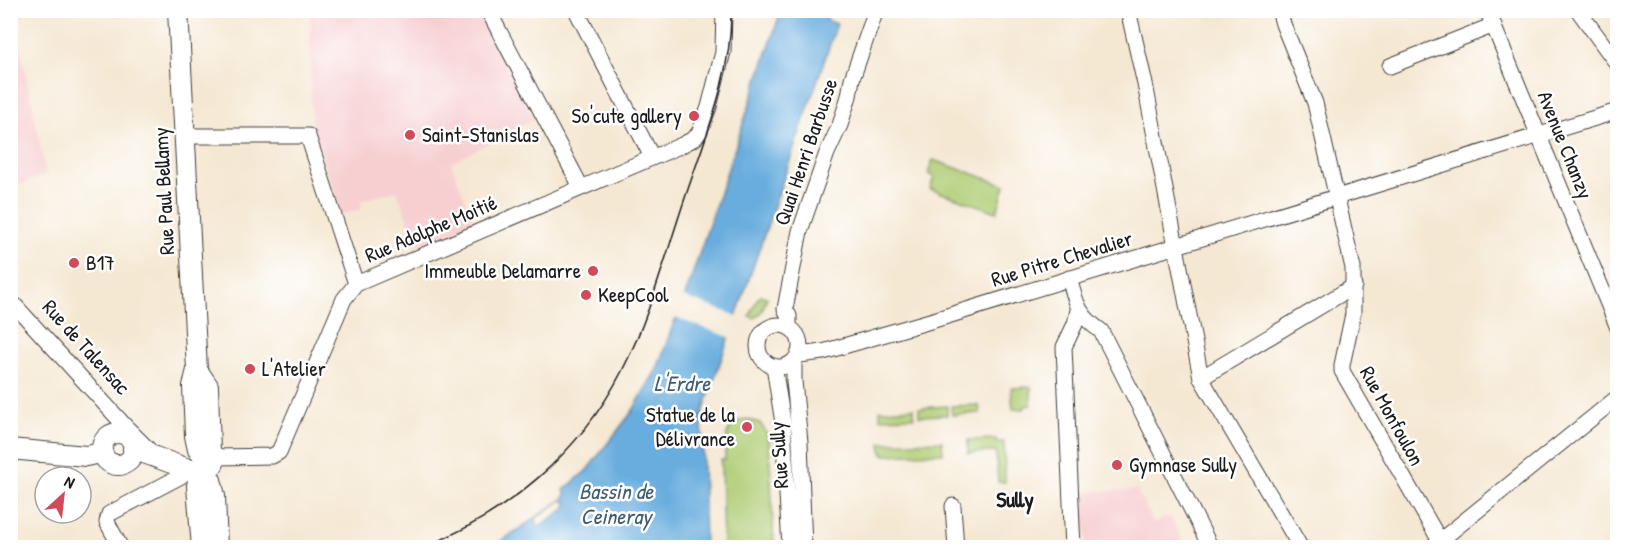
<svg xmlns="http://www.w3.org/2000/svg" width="1628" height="558" viewBox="0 0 1628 558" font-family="'Patrick Hand',sans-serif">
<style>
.built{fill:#f7cfd1}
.green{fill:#adcb71;stroke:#647446;stroke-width:1.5}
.water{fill:#69adde;stroke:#42647d;stroke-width:1.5;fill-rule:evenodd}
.pier{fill:#f5e8d3}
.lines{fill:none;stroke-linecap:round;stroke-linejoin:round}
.minor-casing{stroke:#3d3b37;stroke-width:17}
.major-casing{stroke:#3d3b37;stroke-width:22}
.minor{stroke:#fff;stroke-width:15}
.major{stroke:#fff;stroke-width:20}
.tram{stroke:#1c1c1c;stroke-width:1.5}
.poi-dot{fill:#d1495b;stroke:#fff;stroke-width:2}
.labels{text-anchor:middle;stroke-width:5;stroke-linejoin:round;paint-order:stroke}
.poi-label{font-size:21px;fill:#1c1c1c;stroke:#fff;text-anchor:start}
.street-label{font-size:21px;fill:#1c1c1c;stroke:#fff}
.water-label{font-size:22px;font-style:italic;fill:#3f5d73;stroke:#fff}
.neighbourhood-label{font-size:22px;font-weight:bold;fill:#1c1c1c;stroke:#fff}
</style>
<rect width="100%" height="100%" fill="#fff"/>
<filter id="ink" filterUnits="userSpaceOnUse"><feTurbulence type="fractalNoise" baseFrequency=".0167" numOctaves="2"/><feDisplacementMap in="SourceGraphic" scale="12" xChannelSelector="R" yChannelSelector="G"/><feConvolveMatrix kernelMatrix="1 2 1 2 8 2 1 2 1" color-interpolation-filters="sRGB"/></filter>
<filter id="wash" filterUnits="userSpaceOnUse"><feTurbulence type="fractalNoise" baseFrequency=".008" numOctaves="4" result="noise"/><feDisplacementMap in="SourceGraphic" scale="24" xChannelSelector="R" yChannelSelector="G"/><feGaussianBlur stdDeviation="1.35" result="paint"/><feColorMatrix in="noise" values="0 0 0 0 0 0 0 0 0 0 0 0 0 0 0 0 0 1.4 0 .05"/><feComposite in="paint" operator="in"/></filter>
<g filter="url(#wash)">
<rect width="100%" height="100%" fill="#f5e8d3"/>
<!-- built -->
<path class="built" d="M 10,11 L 26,11 L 16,25 L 46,174 L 20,185 L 17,178 L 11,181 Z
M 309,11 L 477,11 L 534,119 L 451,163 L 474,223 L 418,247 L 397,191 L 360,201 L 362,209 L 341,215 L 312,126 Z
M 1137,490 L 1154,523 L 1170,516 L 1186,547 L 1086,547 L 1083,492 Z"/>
<!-- green -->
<path class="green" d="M 933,160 L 1005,185 L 997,212 L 930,189 L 934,177 L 928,174 Z
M 761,296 L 767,297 C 764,305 762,316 753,318 L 750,316 L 757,299 Z
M 1031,387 L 1031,405 L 1025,406 L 1024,409 L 1013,409 L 1011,388 Z
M 979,405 L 980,413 L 952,415 L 951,406 Z
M 947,406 L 947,415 L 919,416 L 919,408 Z
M 914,408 L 914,417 L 880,418 L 880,410 Z
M 746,419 L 760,423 L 769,437 L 774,547 L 723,547 L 721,460 L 725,460 C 725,441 724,423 746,419 Z
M 996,439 L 996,442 L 1004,442 L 1005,482 L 998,482 L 996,452 L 968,453 L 968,440 Z
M 942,441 L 943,453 L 884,455 L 884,453 L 882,453 L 881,443 Z"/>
<!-- water -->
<path class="water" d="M 781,11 L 829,11 L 826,20 L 837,24 L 702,415 L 705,547 L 491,548 L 563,499 L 566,495 L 564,490 L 587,470 L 632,412 L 657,369 L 675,320 L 677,320 ZM 561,500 L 567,502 L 566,508 L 541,525 L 537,525 L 536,518 Z"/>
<!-- pier -->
<path class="pier" d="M 681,296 L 738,316 L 732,338 L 673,317 Z"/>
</g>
<g filter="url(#ink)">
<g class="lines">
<defs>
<path id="minor" d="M 488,10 L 581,187
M 576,10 L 652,157
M 1128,10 L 1145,84 L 1201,378 L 1301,548
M 1279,10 L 1283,24 L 1315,103 L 1353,268 L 1353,314 L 1342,365 L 1342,371 L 1440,541
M 1487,10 L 1618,328
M 1578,10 L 1618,65
M 1390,66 L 1494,25
M 184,136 L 308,136 L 356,284
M 1069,278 C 1076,303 1078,315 1101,331 L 1211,548
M 10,300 L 126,427 L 153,454
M758 346a21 21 0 1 1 42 0a21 21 0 1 1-42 0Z
M 789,326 L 789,316 L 785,309 L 800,231 L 827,153 L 840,125 L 849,96 L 852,79 L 876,10
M 799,355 L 823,352 L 944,317 L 1618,111
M 794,361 L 794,381 L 800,442 L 804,548
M 774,366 L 783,423 L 790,548
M 1201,378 L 1354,286
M 215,457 L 272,456 L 279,452 L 344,299 L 356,284 L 682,145 L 695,138 L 700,131 L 709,107 L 723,52 L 724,10
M 953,506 L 956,548
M 121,548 L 107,522 L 109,514 L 181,476
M 1073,548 L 1064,347 L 1075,324 L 1078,310
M 1431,548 L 1618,397"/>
<path id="major" d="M 178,10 L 197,370 L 193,386 L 195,436 L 198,450 L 204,457 L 206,464 L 199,473 L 197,486 L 202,548
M 197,370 L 208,386 L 210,453 L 216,458 L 213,465
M102 449a16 16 0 1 1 32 0a16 16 0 1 1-32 0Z
M 10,449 L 86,456 L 102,453
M 133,449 L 199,473 L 211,480 L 215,496 L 217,548"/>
</defs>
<!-- minor casing -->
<use href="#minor" class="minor-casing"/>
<!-- major casing -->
<use href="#major" class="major-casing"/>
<!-- minor -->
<use href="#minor" class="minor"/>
<!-- major -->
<use href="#major" class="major"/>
<!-- tram -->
<path class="tram" d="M 421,548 C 507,515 580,453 622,371 C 650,316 666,254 686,195 C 706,135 732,75 731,10"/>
</g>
</g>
<!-- markers -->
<g class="poi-dot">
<circle cx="694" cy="116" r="6"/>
<circle cx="410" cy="135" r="6"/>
<circle cx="74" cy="263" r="6"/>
<circle cx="593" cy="271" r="6"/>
<circle cx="586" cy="295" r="6"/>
<circle cx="250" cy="369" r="6"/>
<circle cx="747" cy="427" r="6"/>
<circle cx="1117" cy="465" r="6"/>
</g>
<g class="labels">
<!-- poi labels -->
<g class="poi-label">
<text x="682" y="123" text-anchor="end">So'cute gallery</text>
<text x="422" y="142">Saint-Stanislas</text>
<text x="86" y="270">B17</text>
<text x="581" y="278" text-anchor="end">Immeuble Delamarre</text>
<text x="598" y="302">KeepCool</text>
<text x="262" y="376">L'Atelier</text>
<text x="735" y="422" text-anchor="end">Statue de la<tspan x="735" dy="24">Délivrance</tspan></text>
<text x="1129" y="472">Gymnase Sully</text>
</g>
<!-- street labels -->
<g class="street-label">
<text transform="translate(1565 145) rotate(68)" y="7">Avenue Chanzy</text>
<text transform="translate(806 152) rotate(-71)" y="7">Quai Henri Barbusse</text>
<text transform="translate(164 191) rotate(-93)" y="7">Rue Paul Bellamy</text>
<text transform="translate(431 229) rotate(-23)" y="7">Rue Adolphe Moitié</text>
<text transform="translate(1062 259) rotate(-17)" y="7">Rue Pitre Chevalier</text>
<text transform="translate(86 347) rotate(48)" y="7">Rue de Talensac</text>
<text transform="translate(1392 416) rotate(61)" y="7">Rue Monfoulon</text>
<text transform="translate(779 455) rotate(-94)" y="7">Rue Sully</text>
</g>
<!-- water labels -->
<g class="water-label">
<text x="682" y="391">L'Erdre</text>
<text x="616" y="499">Bassin de<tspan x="616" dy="25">Ceineray</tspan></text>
</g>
<!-- neighbourhood labels -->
<g class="neighbourhood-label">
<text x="1015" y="507">Sully</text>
</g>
</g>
<!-- margin -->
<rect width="1628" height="558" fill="none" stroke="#fff" stroke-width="36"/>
<!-- north arrow -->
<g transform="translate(63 495) rotate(27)"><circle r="28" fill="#ffffff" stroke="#a4a4a4" stroke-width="1.5"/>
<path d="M0-4.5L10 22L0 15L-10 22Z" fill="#d1495b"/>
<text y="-9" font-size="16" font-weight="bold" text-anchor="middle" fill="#1c1c1c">N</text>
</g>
</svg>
